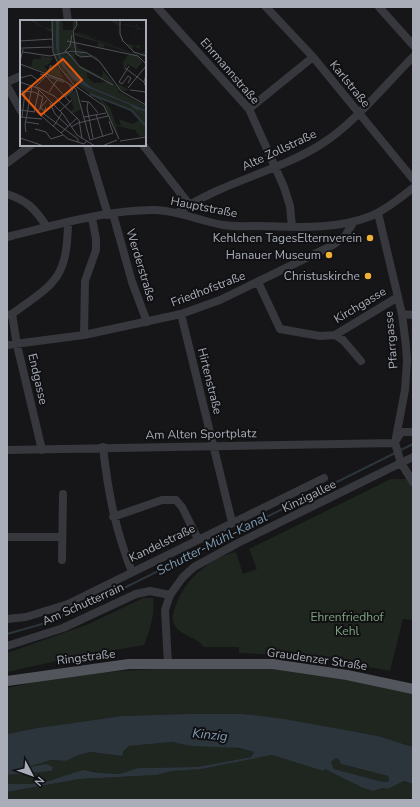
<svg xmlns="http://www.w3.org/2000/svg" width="420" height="807" font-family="'Nunito Sans',sans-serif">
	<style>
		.green { fill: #1e261f }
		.water { fill: #2c353c; fill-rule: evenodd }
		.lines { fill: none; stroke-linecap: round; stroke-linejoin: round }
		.stream { stroke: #2c353c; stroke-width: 2 }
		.minor { stroke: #37383d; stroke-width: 8 }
		.major { stroke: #53555c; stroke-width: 10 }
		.poi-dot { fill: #f2b134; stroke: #111113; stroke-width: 1.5 }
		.labels { text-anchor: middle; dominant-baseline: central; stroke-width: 4; stroke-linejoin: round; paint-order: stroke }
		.street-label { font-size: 12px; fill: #a8adb8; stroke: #111113 }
		.poi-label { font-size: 12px; fill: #a8adb8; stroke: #111113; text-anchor: end }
		.park-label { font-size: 12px; fill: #7fa381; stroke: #111113 }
		.water-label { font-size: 13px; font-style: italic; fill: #7f9bb3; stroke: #111113 }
		.inset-river { fill: none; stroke: #2c353c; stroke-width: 2 }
		.inset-road { fill: none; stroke: #505258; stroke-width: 1 }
		.view { fill: #e8590c; fill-opacity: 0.15; stroke: #e8590c; stroke-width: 2 }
		.inset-edge { fill: none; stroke: #a8adb8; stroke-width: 2 }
	</style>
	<rect width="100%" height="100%" fill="#161618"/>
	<!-- green -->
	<path class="green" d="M 413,475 L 413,620 L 403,619 L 390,671 L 287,652 L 283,655 L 239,653 L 239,647 L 204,647 C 197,637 183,637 175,626 C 171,619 173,612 176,605 C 185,580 209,558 236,552 L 243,574 L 257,569 L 249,549 L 391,479 L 406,479 Z
		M 143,598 L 153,598 C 155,616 150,629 144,645 L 80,656 L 7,672 L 7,653 L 89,624 Z
		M 165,669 L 276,669 L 308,672 L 413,693 L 413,747 L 378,736 L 243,714 L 122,716 L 37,728 L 7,734 L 7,688 C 59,676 111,670 165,669 Z
		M 172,742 C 200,747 227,744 254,752 L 251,757 L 197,767 L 138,768 L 119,774 L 100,773 L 92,771 L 29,784 L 7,784 L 7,775 L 52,771 L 20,769 L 51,760 L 66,761 L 79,755 L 90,752 L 121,756 L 129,746 Z
		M 272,755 L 323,771 L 325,769 L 345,778 L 356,785 L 373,791 L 382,788 L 388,789 L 404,781 L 413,784 L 413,800 L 7,800 L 7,792 L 80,779 L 157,775 L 172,771 L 203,768 Z
		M 336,758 L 339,760 L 341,764 L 388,776 L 389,780 L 387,782 L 379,781 L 334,769 L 331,762 Z"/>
	<!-- water -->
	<path class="water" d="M 190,714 L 243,714 L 284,719 L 378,736 L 413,747 L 413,784 L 404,781 L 388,789 L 382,788 L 373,791 L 361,787 L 325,769 L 323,771 L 272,755 L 201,769 L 172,771 L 157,775 L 80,779 L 7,792 L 7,784 L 29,784 L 51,780 L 83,770 L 100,773 L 119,774 L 138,768 L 197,767 L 251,757 L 254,752 L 239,748 L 192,746 L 172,742 L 129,746 L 124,751 L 122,756 L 90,752 L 79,755 L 66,761 L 51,760 L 25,768 L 46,764 L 53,767 L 52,771 L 7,775 L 7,734 L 37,728 L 122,716 ZM 336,758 L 339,760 L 341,764 L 388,776 L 389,780 L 387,782 L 379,781 L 334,769 L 331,762 Z"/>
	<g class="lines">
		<!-- stream -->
		<path class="stream" d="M 399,451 L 413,444
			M 7,634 L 42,624 L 106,597 L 395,453"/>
		<!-- minor -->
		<path class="minor" d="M 66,7 L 68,21
			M 157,7 L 249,109 L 284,187 L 290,206 L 292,227
			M 266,7 L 313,57 L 413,179
			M 379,7 L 413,45
			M 7,82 L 21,76
			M 7,86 L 21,111
			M 249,109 L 313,57
			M 87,145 L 108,215
			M 143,145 L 189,204
			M 7,163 L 31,145
			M 7,194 C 28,201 35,209 47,227
			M 177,213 C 221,182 275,173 320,145 C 354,124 385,85 413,57
			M 378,213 L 402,314 L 406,346 L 407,361 L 405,390 L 395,443 L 401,463 L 413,482
			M 113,214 L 132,282 L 147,322
			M 7,237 C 52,226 109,209 156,210 C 180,211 200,221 223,225 C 235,227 248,226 260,226 C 296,227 336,230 371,216 C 386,210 400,198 413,188
			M 258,282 L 280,329 L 320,336 L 335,335 L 343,340 L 361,361
			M 12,314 L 17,345 L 42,450
			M 181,314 L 232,522
			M 402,314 L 413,315
			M 8,315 L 12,314 C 55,283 67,279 68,223
			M 84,335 L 85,281 L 96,250 L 96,239 L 92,218
			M 335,335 L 398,297
			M 7,345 L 84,335 L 181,314 L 220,300 L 333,245 L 345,236 L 353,223
			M 397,439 L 401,432 L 413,432
			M 103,447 C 108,492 115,529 132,572
			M 7,450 L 395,443
			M 113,517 L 162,500 L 176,500 L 182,507 L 198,539
			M 7,537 L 62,537
			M 62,560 L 63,494
			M 7,619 L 26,617 L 68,604 L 324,478
			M 7,646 L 63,628 L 136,594 L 150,591 L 170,595
			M 168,664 L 165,610 L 170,595 L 183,577 L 194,567 L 238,543 L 413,457"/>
		<!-- major -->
		<path class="major" d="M 7,681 L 129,664 L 273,664 L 347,675 L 413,689"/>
	</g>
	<!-- markers -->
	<g class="poi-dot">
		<circle cx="370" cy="238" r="4"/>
		<circle cx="329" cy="255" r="4"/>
		<circle cx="368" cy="276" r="4"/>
	</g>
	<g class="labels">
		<!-- street labels -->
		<g class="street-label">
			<text transform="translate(230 71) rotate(49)">Ehrmannstraße</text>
			<text transform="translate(350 84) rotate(51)">Karlstraße</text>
			<text transform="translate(279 150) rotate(-25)">Alte Zollstraße</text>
			<text transform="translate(204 207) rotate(11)">Hauptstraße</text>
			<text transform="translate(141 265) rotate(73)">Werderstraße</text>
			<text transform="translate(208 289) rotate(-21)">Friedhofstraße</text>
			<text transform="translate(360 305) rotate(-31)">Kirchgasse</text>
			<text transform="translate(391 340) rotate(-95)">Pfarrgasse</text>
			<text transform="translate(38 379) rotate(77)">Endgasse</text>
			<text transform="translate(210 381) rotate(76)">Hirtenstraße</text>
			<text transform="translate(201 434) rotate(-1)">Am Alten Sportplatz</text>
			<text transform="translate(309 496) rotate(-26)">Kinzigallee</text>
			<text transform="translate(162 543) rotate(-26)">Kandelstraße</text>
			<text transform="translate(83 604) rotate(-24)">Am Schutterrain</text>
			<text transform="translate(86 657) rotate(-7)">Ringstraße</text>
			<text transform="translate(317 659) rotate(8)">Graudenzer Straße</text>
		</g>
		<!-- poi labels -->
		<g class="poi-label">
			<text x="362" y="238">Kehlchen TagesElternverein</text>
			<text x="321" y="255">Hanauer Museum</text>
			<text x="360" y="276">Christuskirche</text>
		</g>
		<!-- park labels -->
		<g class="park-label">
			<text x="347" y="617">Ehrenfriedhof<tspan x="347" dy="14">Kehl</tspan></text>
		</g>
		<!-- water labels -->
		<g class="water-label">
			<text transform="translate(212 544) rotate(-27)">Schutter-Mühl-Kanal</text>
			<text transform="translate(210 735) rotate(6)">Kinzig</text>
		</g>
	</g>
	<!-- overview -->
	<g transform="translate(20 20)">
		<rect width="126" height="126" fill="#161618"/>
		<path d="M 9,0 L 15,1 L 23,7 L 31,9 L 32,0 L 36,0 L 36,28 L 46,52 L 66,67 L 126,92 L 126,116 L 120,117 L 115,110 L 96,106 L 99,116 L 81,82 L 47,57 L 34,36 L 32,12 ZM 80,78 L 110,90 L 121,99 L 112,104 L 99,99 L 101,106 L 96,105 L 90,88 ZM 39,0 L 42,0 L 43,10 L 52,10 L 52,24 L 53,15 L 58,28 L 77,37 L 96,63 L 110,70 L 102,71 L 79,42 L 71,34 L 55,30 L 54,28 L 54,30 L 48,29 L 46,33 L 61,32 L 73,38 L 100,71 L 97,71 L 126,86 L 126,90 L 65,65 L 51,54 L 39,32 ZM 54,34 L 59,37 L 69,36 L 74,39 L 83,50 L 82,57 L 58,44 ZM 67,52 L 86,61 L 87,62 L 74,63 L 67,57 ZM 53,0 L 58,2 L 53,12 L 65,14 L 75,19 L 74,16 L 77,7 L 80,0 L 74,16 L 76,19 L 112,33 L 113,30 L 105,23 L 113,25 L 117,7 L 99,4 L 103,21 L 102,23 L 99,6 L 90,0 L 96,0 L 99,4 L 101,0 L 101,4 L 116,6 L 117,0 L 117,7 L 126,10 L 117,9 L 113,25 L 121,26 L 119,29 L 113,25 L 113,31 L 119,35 L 126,31 L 126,37 L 103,31 L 65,15 L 53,12 L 68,17 L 106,33 L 85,25 L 83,28 L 77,26 L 78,22 L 53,15 ZM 109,34 L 120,37 L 122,43 L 116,49 L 108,44 L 100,57 L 98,56 L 100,57 L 104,50 L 103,42 ZM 21,36 L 33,38 L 29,44 L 24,47 L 28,50 L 31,45 L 38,46 L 44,59 L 11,47 L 13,39 L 21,39 ZM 55,70 L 61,89 L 52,94 L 50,92 L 54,88 L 52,83 L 53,81 L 48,75 Z" fill="#1e261f" fill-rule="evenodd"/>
		<path d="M 36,0 L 39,0 L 39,32 L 47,48 L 71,67 L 126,90 L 126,92 L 117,89 L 119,92 L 122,93 L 126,96 L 119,92 L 110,85 L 66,67 L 52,58 L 41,44 L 36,28 Z" fill="#2c353c"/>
		<path class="inset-river" d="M 28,56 L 44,62M 70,74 L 111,90 L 126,106"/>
		<path class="inset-road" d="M 32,0 L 33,32 L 40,48 L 54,65 L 84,86 L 99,119M 100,0 L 100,14 L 103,21 L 114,32 L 126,36M 53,11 L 57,5 L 56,0M 53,11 L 56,34 L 61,37 L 72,36M 0,21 L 32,19M 47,21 L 118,36 L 126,44M 0,26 L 3,30 L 0,41M 3,28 L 32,27M 3,32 L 30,36 L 52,31 L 67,33 L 80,42 L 101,71 L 126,85M 48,33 L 60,47 L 93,65M 51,36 L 45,31 L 50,26 L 52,15M 0,44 L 43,60 L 56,69 L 70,120M 105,48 L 124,62M 20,54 L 26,56 L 50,82M 126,55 L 124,62 L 126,68M 0,58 L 11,55 L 19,61M 0,62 L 17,68 L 43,94 L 57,115 L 75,126M 108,63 L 111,58 L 108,56 L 102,64 L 99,62 L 109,46M 15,67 L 26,56 L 31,45M 17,67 L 34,76 L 59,100 L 62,119M 108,68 L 126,46M 110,70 L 126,72M 0,71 L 14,72 L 23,77M 29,72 L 37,60M 23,77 L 20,88 L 25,91M 45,77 L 53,70 L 50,66M 61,81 L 69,82 L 78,93M 68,82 L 67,88 L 73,118M 30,83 L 35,94 L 48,106M 26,87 L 24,94 L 58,119 L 58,122M 0,90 L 15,92M 40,91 L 52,80M 14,92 L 19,70M 17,92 L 48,119 L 64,124 L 67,121M 17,92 L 27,80M 76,94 L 83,117M 0,97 L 22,99M 2,97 L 5,72M 64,97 L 86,93M 6,102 L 19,104M 33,107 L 42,93M 51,107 L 58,103 L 88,96M 15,109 L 26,112 L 31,119 L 43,115M 6,112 L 5,105 L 12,66M 41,113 L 57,98M 0,118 L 24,126M 70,120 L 93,113 L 89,101M 100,121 L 126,117M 82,126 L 97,120"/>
		<path class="view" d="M 43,39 L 62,60 L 21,95 L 2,74 Z"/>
		<rect width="126" height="126" class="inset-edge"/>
	</g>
	<!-- border -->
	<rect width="420" height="807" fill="none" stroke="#a8adb8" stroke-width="16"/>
	<!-- north arrow -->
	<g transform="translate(32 775) rotate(131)" stroke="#111113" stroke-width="3" paint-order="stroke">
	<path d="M0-3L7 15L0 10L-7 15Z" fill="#a8adb8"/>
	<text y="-6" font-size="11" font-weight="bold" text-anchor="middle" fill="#a8adb8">N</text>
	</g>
</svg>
